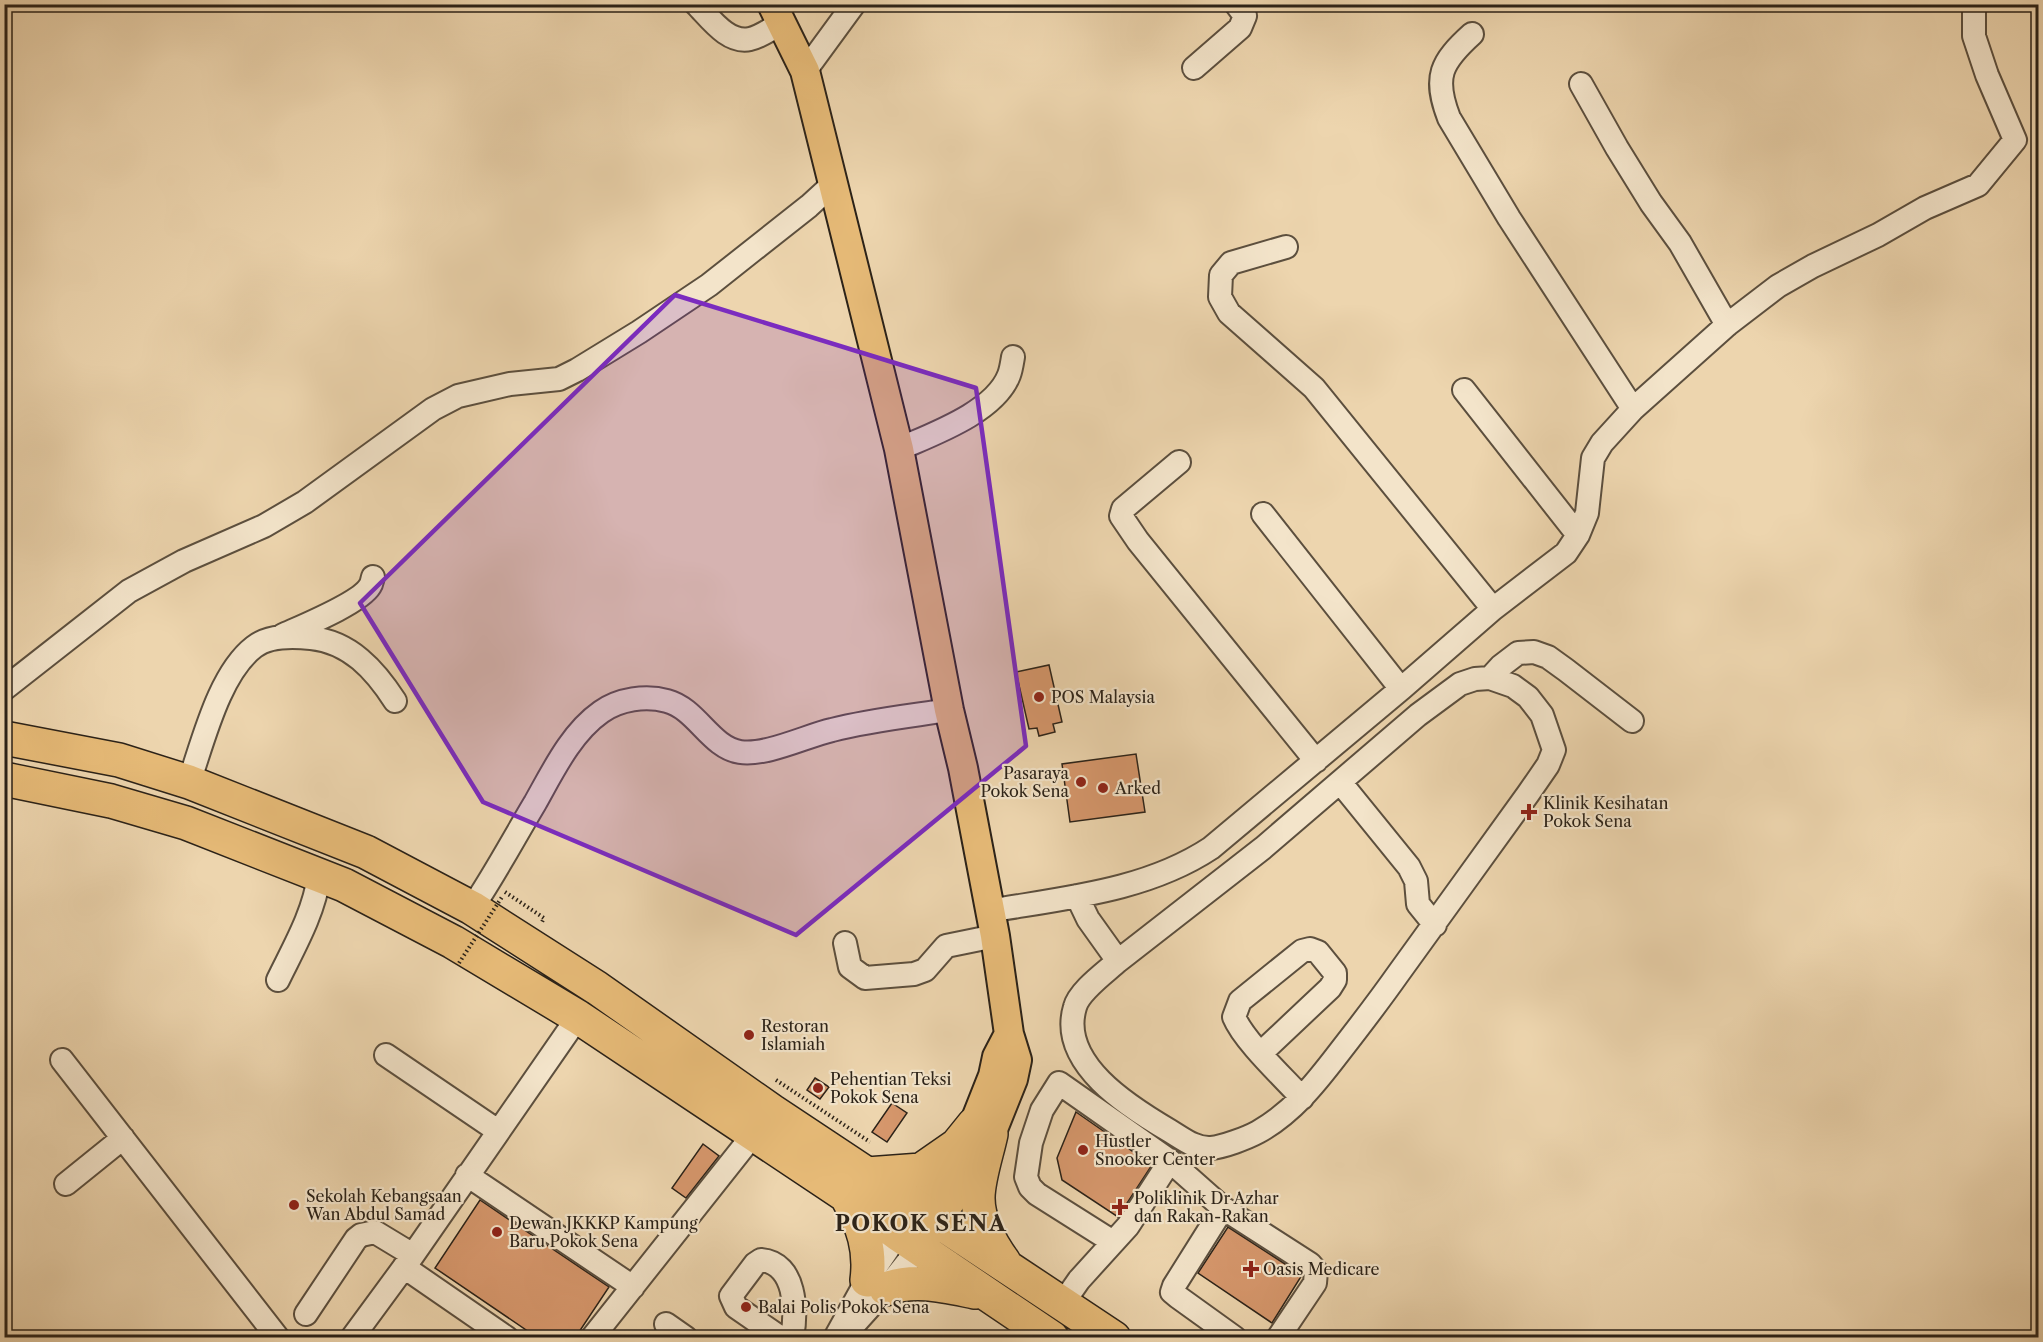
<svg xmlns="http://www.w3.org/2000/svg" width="2043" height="1342" font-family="'Libre Caslon Text',serif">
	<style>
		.building { fill: #d6976c; stroke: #2b2218; stroke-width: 1.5 }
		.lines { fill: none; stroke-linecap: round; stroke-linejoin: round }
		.minor-casing { stroke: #5c4f3e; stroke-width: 26 }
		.major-casing { stroke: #2b2218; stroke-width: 32 }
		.highway-casing { stroke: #2b2218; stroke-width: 36 }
		.path { stroke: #2b2218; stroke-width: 4; stroke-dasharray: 1.5 3; stroke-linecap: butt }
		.minor { stroke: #f3e4ca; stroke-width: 22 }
		.major { stroke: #e6ba77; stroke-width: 28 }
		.highway { stroke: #e6ba77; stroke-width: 33 }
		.path-bridge { stroke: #2b2218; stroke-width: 4; stroke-dasharray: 1.5 3; stroke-linecap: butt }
		.marked { fill: #7b2cbf; fill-opacity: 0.2; stroke: #7b2cbf; stroke-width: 4.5; stroke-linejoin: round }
		.poi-dot { fill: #8f2418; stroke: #f3e4ca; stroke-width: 2 }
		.labels { text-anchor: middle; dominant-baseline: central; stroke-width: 4.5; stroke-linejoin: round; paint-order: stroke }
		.poi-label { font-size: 16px; fill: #2b2218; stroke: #f3e4ca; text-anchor: start }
		.district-label { font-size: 22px; font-weight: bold; letter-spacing: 1.5px; fill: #2b2218; stroke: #f3e4ca }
	</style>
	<rect width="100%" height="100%" fill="#edd5ae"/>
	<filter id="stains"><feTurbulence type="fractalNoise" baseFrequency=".00333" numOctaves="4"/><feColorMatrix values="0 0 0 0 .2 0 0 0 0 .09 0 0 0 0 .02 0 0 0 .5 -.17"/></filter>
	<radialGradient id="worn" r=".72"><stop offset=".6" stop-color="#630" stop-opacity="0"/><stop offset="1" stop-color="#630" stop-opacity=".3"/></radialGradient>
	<!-- building -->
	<path class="building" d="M 1049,665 L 1062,722 L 1053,724 L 1055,732 L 1039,736 L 1037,728 L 1029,729 L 1016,672 Z
		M 1136,754 L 1145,812 L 1070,822 L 1062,764 Z
		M 815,1078 L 829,1087 L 820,1099 L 807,1090 Z
		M 892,1103 L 907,1113 L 887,1142 L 872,1132 Z
		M 1076,1112 L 1152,1165 L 1118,1217 L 1062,1180 L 1057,1158 Z
		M 703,1144 L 719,1156 L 686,1198 L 672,1188 Z
		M 480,1200 L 609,1287 L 575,1338 L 538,1338 L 435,1268 Z
		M 1228,1227 L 1302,1275 L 1272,1323 L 1198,1273 Z"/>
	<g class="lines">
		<defs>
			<path id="minor" d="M 696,4 C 710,18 728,44 750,39 C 760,37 771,29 780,24
				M 1472,34 C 1441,62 1433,77 1449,118 L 1509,218 L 1633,409
				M 1194,68 L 1240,28 L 1245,16 L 1236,4
				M 805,71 L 854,4
				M 1581,84 L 1617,148 L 1651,203 L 1680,243 L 1727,325
				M 1286,247 L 1231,263 L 1221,275 L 1220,297 L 1229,313 L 1314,388 L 1493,609
				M 1464,390 L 1578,535
				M 899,449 C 933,434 995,412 1009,375 C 1011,370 1012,363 1013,357
				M 1179,462 L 1123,509 L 1121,516 L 1138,541 L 1316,761
				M 1263,514 L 1401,689
				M 283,635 C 303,626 360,603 370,586 C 372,583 372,580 373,577
				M 1490,678 L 1501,666 L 1518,653 L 1534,652 L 1548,657 L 1566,670 L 1632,721
				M 4,689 L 129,591 L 184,561 L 264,526 L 305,502 L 433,409 L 458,396 L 510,384 L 559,379 L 577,370 L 639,332 L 709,285 L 809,206 L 833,184
				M 189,782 C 203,742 219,674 254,647 C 269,635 292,636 311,638 C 350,642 375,670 395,701
				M 1340,782 L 1409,867 L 1416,881 L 1418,904 L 1435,925
				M 1077,896 L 1088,919 L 1118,961 L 1263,848 L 1418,715 L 1460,684 L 1475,679 L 1490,678 L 1513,686 L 1528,697 L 1542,715 L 1554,750 L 1548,765 L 1528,794 C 1485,854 1441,914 1398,974 C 1379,1001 1359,1027 1338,1054 C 1315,1084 1292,1113 1258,1132 C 1247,1138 1223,1147 1211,1148 C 1195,1149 1182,1138 1170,1131 C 1129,1107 1058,1063 1075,1007 C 1079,991 1106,972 1118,961
				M 472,908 C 495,874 514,838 535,803 C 553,771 571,733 601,712 C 619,699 646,695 667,701 C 697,709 710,747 740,752 C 766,756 806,736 832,730 C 870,720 910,716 949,710
				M 989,911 C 1064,898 1146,891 1211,848 L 1401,689 L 1493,609 L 1566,553 L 1578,535 L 1587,513 L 1593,458 L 1602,443 L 1633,409 L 1727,325 L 1778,286 L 1813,266 L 1878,235 L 1925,208 L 1978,185 L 2015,140 L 1987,75 L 1974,36 L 1974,4
				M 845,943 L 850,967 L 865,978 L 914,974 L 925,970 L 946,946 L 995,936
				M 278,980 C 294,947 314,913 319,876
				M 1261,1053 L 1330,988 L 1335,980 L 1335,973 L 1318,952 L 1310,949 L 1302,951 L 1240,1001 L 1234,1017 C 1244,1041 1283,1077 1302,1098
				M 386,1055 L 498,1131
				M 62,1060 L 278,1338
				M 467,1175 L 633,1287
				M 66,1184 L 123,1138
				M 1223,1208 L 1174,1286 L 1172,1292 L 1178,1297 L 1235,1338
				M 1113,1242 L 1037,1194 L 1030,1187 L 1026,1177 L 1031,1143 L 1042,1110 L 1059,1083 L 1170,1161 L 1223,1208 L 1310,1264 L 1316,1271 L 1315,1283 L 1278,1338
				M 404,1267 L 507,1338
				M 1063,1303 L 1079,1280 L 1128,1226 L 1170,1161
				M 306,1314 L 356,1239 L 361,1235 L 375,1232 L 413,1255
				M 666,1324 L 686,1338
				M 850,1329 L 886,1289 L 919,1248
				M 352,1338 L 413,1255 L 578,1017
				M 592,1338 L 753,1135
				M 781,1338 L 736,1307 L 731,1296 L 755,1264 L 761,1260 C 796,1263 797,1310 792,1338
				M 835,1338 L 867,1280 L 898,1234"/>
			<path id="major" d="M 772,4 L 805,71 L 899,449 L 949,710 L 963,768 L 995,936 L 1009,1034 L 1017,1060 L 1013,1079 L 991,1134 L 957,1192 L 925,1239
				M 904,1225 L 938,1181 L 974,1124 L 993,1076 L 997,1057 L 1009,1034"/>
			<path id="highway" d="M 4,738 L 119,760 L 189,782 L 366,852 L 472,908 L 597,988 L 772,1111 L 1114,1338
				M 4,779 L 111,801 L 186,823 L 344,885 L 453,942 L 578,1017 L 848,1197 L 898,1234 L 1052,1338
				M 991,1134 C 987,1153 978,1179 978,1198 C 978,1222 991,1244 1004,1262
				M 867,1174 L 921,1170 L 957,1145 L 974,1124
				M 848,1199 C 863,1226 871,1249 867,1280
				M 886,1289 C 915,1278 945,1286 975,1292"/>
		</defs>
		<!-- minor casing -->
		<use href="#minor" class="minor-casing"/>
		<!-- major casing -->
		<use href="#major" class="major-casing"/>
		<!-- highway casing -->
		<use href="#highway" class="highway-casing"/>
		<!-- path -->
		<path class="path" d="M 505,892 L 544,918 L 542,922
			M 776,1080 L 870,1142"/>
		<!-- minor -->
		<use href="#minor" class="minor"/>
		<!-- major -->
		<use href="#major" class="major"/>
		<!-- highway -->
		<use href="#highway" class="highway"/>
		<!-- path-bridge -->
		<path class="path-bridge" d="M 459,963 L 502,897"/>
	</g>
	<!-- marked area -->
	<path class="marked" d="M 675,295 L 976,388 L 1026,746 L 796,935 L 483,802 L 360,603 Z"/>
	<!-- markers -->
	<g class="poi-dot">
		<circle cx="1039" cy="697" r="6"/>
		<circle cx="1081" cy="782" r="6"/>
		<circle cx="1103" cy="788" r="6"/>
		<path d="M1526 803h6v6h6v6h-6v6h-6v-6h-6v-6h6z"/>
		<circle cx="749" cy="1035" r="6"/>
		<circle cx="818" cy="1088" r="6"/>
		<circle cx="1083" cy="1150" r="6"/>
		<circle cx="294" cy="1205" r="6"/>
		<path d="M1117 1198h6v6h6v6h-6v6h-6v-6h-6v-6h6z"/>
		<circle cx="497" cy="1232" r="6"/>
		<path d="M1248 1260h6v6h6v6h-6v6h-6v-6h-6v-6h6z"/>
		<circle cx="746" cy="1307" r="6"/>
	</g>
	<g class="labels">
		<!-- poi labels -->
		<g class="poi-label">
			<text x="1051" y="697">POS Malaysia</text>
			<text x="1069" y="773" text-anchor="end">Pasaraya<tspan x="1069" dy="18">Pokok Sena</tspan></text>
			<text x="1115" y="788">Arked</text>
			<text x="1543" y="803">Klinik Kesihatan<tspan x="1543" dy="18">Pokok Sena</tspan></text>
			<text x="761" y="1026">Restoran<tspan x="761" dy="18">Islamiah</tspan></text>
			<text x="830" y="1079">Pehentian Teksi<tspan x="830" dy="18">Pokok Sena</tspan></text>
			<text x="1095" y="1141">Hustler<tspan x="1095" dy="18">Snooker Center</tspan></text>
			<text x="306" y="1196">Sekolah Kebangsaan<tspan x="306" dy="18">Wan Abdul Samad</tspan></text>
			<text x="1134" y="1198">Poliklinik Dr Azhar<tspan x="1134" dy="18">dan Rakan-Rakan</tspan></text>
			<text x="509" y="1223">Dewan JKKKP Kampung<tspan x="509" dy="18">Baru Pokok Sena</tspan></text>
			<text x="1263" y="1269">Oasis Medicare</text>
			<text x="758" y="1307">Balai Polis Pokok Sena</text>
		</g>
		<!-- district labels -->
		<g class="district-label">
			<text x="921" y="1223">POKOK SENA</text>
		</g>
	</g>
	<!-- margin -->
	<rect width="2043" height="1342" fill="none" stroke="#edd5ae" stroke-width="24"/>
	<rect x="6" y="6" width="2031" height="1330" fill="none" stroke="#2b2218" stroke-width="3"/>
	<rect x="12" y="12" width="2019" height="1318" fill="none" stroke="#2b2218" stroke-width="1.5"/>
	<rect width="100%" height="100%" filter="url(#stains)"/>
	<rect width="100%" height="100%" fill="url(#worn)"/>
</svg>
